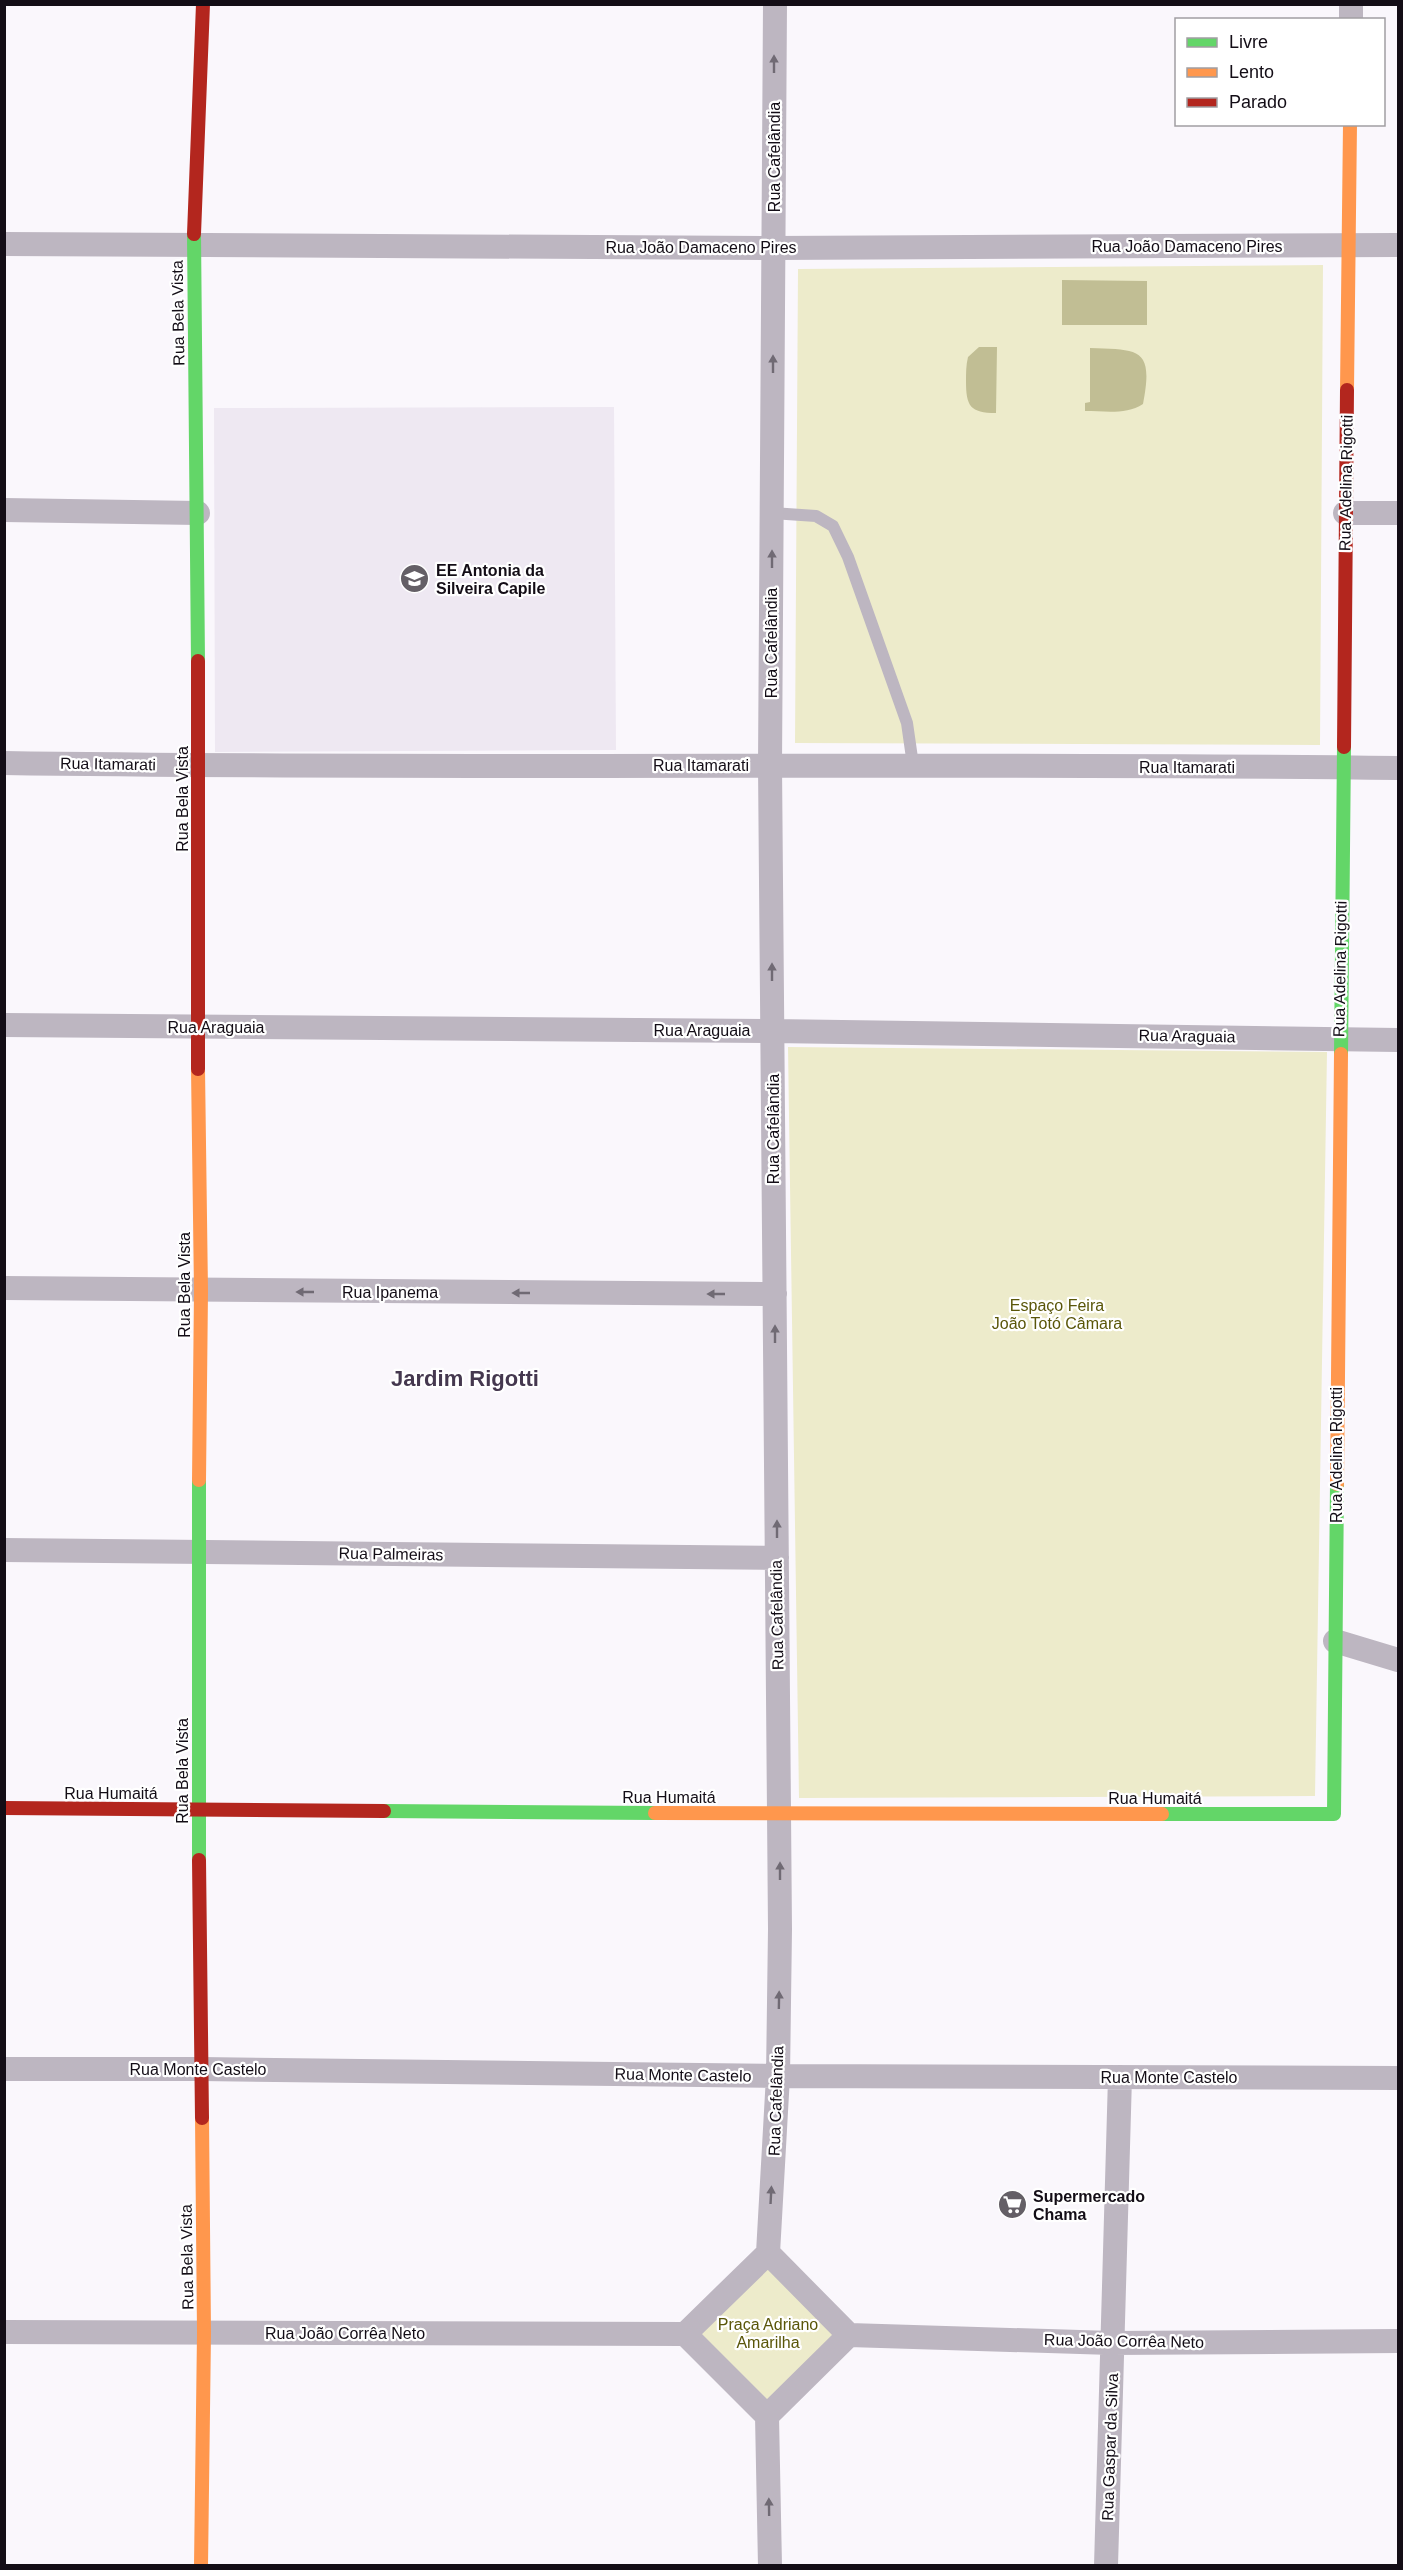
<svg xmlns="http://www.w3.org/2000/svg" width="1403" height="2570" font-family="Helvetica,sans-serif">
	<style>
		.built { fill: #eee8f2 }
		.green { fill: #edebcb }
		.water { fill: #c1be94 }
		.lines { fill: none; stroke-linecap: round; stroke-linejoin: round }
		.lane { stroke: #bdb6c1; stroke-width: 12 }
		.street { stroke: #bdb6c1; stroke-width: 24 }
		.fast { stroke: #63d668; stroke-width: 14 }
		.slow { stroke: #ff974d; stroke-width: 14 }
		.jam { stroke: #b3261e; stroke-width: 14 }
		.oneway { fill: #706a74 }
		.labels { text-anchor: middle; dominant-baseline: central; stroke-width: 4.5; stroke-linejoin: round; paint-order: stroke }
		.street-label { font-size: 16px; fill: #130d16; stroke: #fff }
		.poi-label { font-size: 16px; font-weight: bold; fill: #130d16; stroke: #fff; text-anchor: start }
		.park-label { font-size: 16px; fill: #5a5609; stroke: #fff }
		.district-label { font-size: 22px; font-weight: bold; fill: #45384f; stroke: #fff }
	</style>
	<rect width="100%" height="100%" fill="#faf7fc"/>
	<!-- built -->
	<path class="built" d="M 614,407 L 616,750 L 215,752 L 214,408 Z"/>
	<!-- green -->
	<path class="green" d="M 1323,265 L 1320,745 L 795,743 L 798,269 Z
		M 788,1047 L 1327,1052 L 1315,1796 L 799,1798 Z
		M 769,2260 L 842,2333 L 767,2407 L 694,2334 Z"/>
	<!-- water -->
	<path class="water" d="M 1062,280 L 1147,281 L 1147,325 L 1062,325 Z
		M 979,347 L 997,347 L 996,413 C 970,413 966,406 966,381 C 966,373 966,365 968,357 Z
		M 1090,348 C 1139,350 1154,347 1143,404 C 1126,415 1105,411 1085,411 L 1085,403 L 1090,402 Z"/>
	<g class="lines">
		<!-- lane -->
		<path class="lane" d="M 772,513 L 816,516 L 833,526 L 848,557 L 907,723 L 913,765"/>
		<!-- street -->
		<path class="street" d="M 1351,20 L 1351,4
			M 4,244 L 774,248 L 1398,245
			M 4,510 L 198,513
			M 1345,513 L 1398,513
			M 4,763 C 469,770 934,762 1398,768
			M 4,1025 L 772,1031 L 1398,1040
			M 4,1288 L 775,1294
			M 4,1550 L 777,1558
			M 1335,1641 L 1398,1660
			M 4,2069 L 201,2069 L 778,2076 L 1398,2078
			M 768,2253 L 778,2076 L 780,1929 L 770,765 L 775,4
			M 768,2253 L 849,2335 L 767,2416 L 685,2334 Z
			M 4,2332 L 685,2334
			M 849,2335 L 1112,2343 L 1398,2341
			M 767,2416 L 770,2566
			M 1106,2566 L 1120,2077"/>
		<!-- fast -->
		<path class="fast" d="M 194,234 L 198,661
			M 1341,1054 L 1344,747
			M 384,1811 L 655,1813
			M 1162,1814 L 1334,1814 L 1337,1484
			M 199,1860 L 199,1480"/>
		<!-- slow -->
		<path class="slow" d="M 1347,390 L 1350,124
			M 198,1069 L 201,1291 L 199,1480
			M 1337,1484 L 1341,1054
			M 655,1813 L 1162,1814
			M 201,2566 L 204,2333 L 202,2118"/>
		<!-- jam -->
		<path class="jam" d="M 194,234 L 203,4
			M 198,661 L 198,1069
			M 1344,747 L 1347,390
			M 4,1808 L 384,1811
			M 199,1860 L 202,2118"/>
	</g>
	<!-- one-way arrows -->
	<defs><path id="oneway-solid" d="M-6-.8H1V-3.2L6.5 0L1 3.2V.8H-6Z" transform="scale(1.5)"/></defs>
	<g class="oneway">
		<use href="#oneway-solid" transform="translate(774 64) rotate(-90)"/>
		<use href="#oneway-solid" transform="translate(773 364) rotate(-90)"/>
		<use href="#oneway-solid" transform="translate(772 559) rotate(-90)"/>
		<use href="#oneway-solid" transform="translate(772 972) rotate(-90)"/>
		<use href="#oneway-solid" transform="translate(305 1292) rotate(-180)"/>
		<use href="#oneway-solid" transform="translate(521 1293) rotate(-180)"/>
		<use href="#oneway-solid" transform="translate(716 1294) rotate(-180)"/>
		<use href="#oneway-solid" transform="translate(775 1334) rotate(-90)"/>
		<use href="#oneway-solid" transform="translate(777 1529) rotate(-90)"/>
		<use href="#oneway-solid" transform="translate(780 1871) rotate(-90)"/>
		<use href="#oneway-solid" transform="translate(779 2000) rotate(-89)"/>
		<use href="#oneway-solid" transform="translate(771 2195) rotate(-87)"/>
		<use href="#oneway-solid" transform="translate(769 2507) rotate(-91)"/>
	</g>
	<!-- icons -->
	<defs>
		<symbol id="school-disc" viewBox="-11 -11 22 22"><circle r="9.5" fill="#645f66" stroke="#fff"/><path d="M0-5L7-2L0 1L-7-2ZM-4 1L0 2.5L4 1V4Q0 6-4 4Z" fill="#fff"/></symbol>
		<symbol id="supermarket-disc" viewBox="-11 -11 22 22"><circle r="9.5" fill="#645f66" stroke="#fff"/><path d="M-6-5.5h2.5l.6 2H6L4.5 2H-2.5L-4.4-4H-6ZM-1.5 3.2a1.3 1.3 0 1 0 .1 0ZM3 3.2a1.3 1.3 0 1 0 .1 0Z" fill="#fff"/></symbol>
	</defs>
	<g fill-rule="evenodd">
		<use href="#school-disc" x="398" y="562" width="33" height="33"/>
		<use href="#supermarket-disc" x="996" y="2188" width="33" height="33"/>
	</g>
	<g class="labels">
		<!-- street labels -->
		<g class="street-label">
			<text transform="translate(774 157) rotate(-90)">Rua Cafelândia</text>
			<text x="1187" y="246">Rua João Damaceno Pires</text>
			<text x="701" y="247">Rua João Damaceno Pires</text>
			<text transform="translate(178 313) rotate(-91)">Rua Bela Vista</text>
			<text transform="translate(1346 483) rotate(-89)">Rua Adelina Rigotti</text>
			<text transform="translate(771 643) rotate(-90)">Rua Cafelândia</text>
			<text transform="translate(108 764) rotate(1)">Rua Itamarati</text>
			<text x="701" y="765">Rua Itamarati</text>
			<text x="1187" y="767">Rua Itamarati</text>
			<text transform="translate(182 799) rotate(-90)">Rua Bela Vista</text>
			<text transform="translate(1340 969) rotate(-89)">Rua Adelina Rigotti</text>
			<text x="216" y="1027">Rua Araguaia</text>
			<text x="702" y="1030">Rua Araguaia</text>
			<text transform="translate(1187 1036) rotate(1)">Rua Araguaia</text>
			<text transform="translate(773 1129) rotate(-90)">Rua Cafelândia</text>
			<text transform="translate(184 1285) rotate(-90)">Rua Bela Vista</text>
			<text x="390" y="1292">Rua Ipanema</text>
			<text transform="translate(1336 1455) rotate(-90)">Rua Adelina Rigotti</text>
			<text transform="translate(391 1554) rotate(1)">Rua Palmeiras</text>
			<text transform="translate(777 1615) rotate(-91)">Rua Cafelândia</text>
			<text transform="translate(182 1771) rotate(-90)">Rua Bela Vista</text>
			<text x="111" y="1793">Rua Humaitá</text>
			<text x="669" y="1797">Rua Humaitá</text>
			<text x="1155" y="1798">Rua Humaitá</text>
			<text x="198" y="2069">Rua Monte Castelo</text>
			<text transform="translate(683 2075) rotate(1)">Rua Monte Castelo</text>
			<text x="1169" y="2077">Rua Monte Castelo</text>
			<text transform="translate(776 2101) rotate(-88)">Rua Cafelândia</text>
			<text transform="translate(187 2257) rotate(-91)">Rua Bela Vista</text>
			<text x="345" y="2333">Rua João Corrêa Neto</text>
			<text transform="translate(1124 2341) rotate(1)">Rua João Corrêa Neto</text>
			<text transform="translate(1110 2447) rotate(-88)">Rua Gaspar da Silva</text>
		</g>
		<!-- poi labels -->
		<g class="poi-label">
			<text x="436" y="570">EE Antonia da<tspan x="436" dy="18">Silveira Capile</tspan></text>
			<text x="1033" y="2196">Supermercado<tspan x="1033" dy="18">Chama</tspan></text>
		</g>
		<!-- park labels -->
		<g class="park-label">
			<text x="1057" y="1305">Espaço Feira<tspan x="1057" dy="18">João Totó Câmara</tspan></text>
			<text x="768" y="2324">Praça Adriano<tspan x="768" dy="18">Amarilha</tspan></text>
		</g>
		<!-- district labels -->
		<g class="district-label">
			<text x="465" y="1378">Jardim Rigotti</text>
		</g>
	</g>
	<!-- border -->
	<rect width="1403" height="2570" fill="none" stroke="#130d16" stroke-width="12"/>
	<!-- legend -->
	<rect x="1175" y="18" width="210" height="108" fill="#ffffff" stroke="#a19ea2" stroke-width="1.5"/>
	<rect x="1187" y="38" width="30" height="9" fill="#63d668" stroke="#a19ea2" stroke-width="1.5"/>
	<text x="1229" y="48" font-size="18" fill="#130d16">Livre</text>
	<rect x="1187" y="68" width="30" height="9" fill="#ff974d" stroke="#a19ea2" stroke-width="1.5"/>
	<text x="1229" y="78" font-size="18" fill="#130d16">Lento</text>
	<rect x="1187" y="98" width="30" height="9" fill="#b3261e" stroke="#a19ea2" stroke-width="1.5"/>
	<text x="1229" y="108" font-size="18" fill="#130d16">Parado</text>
</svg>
